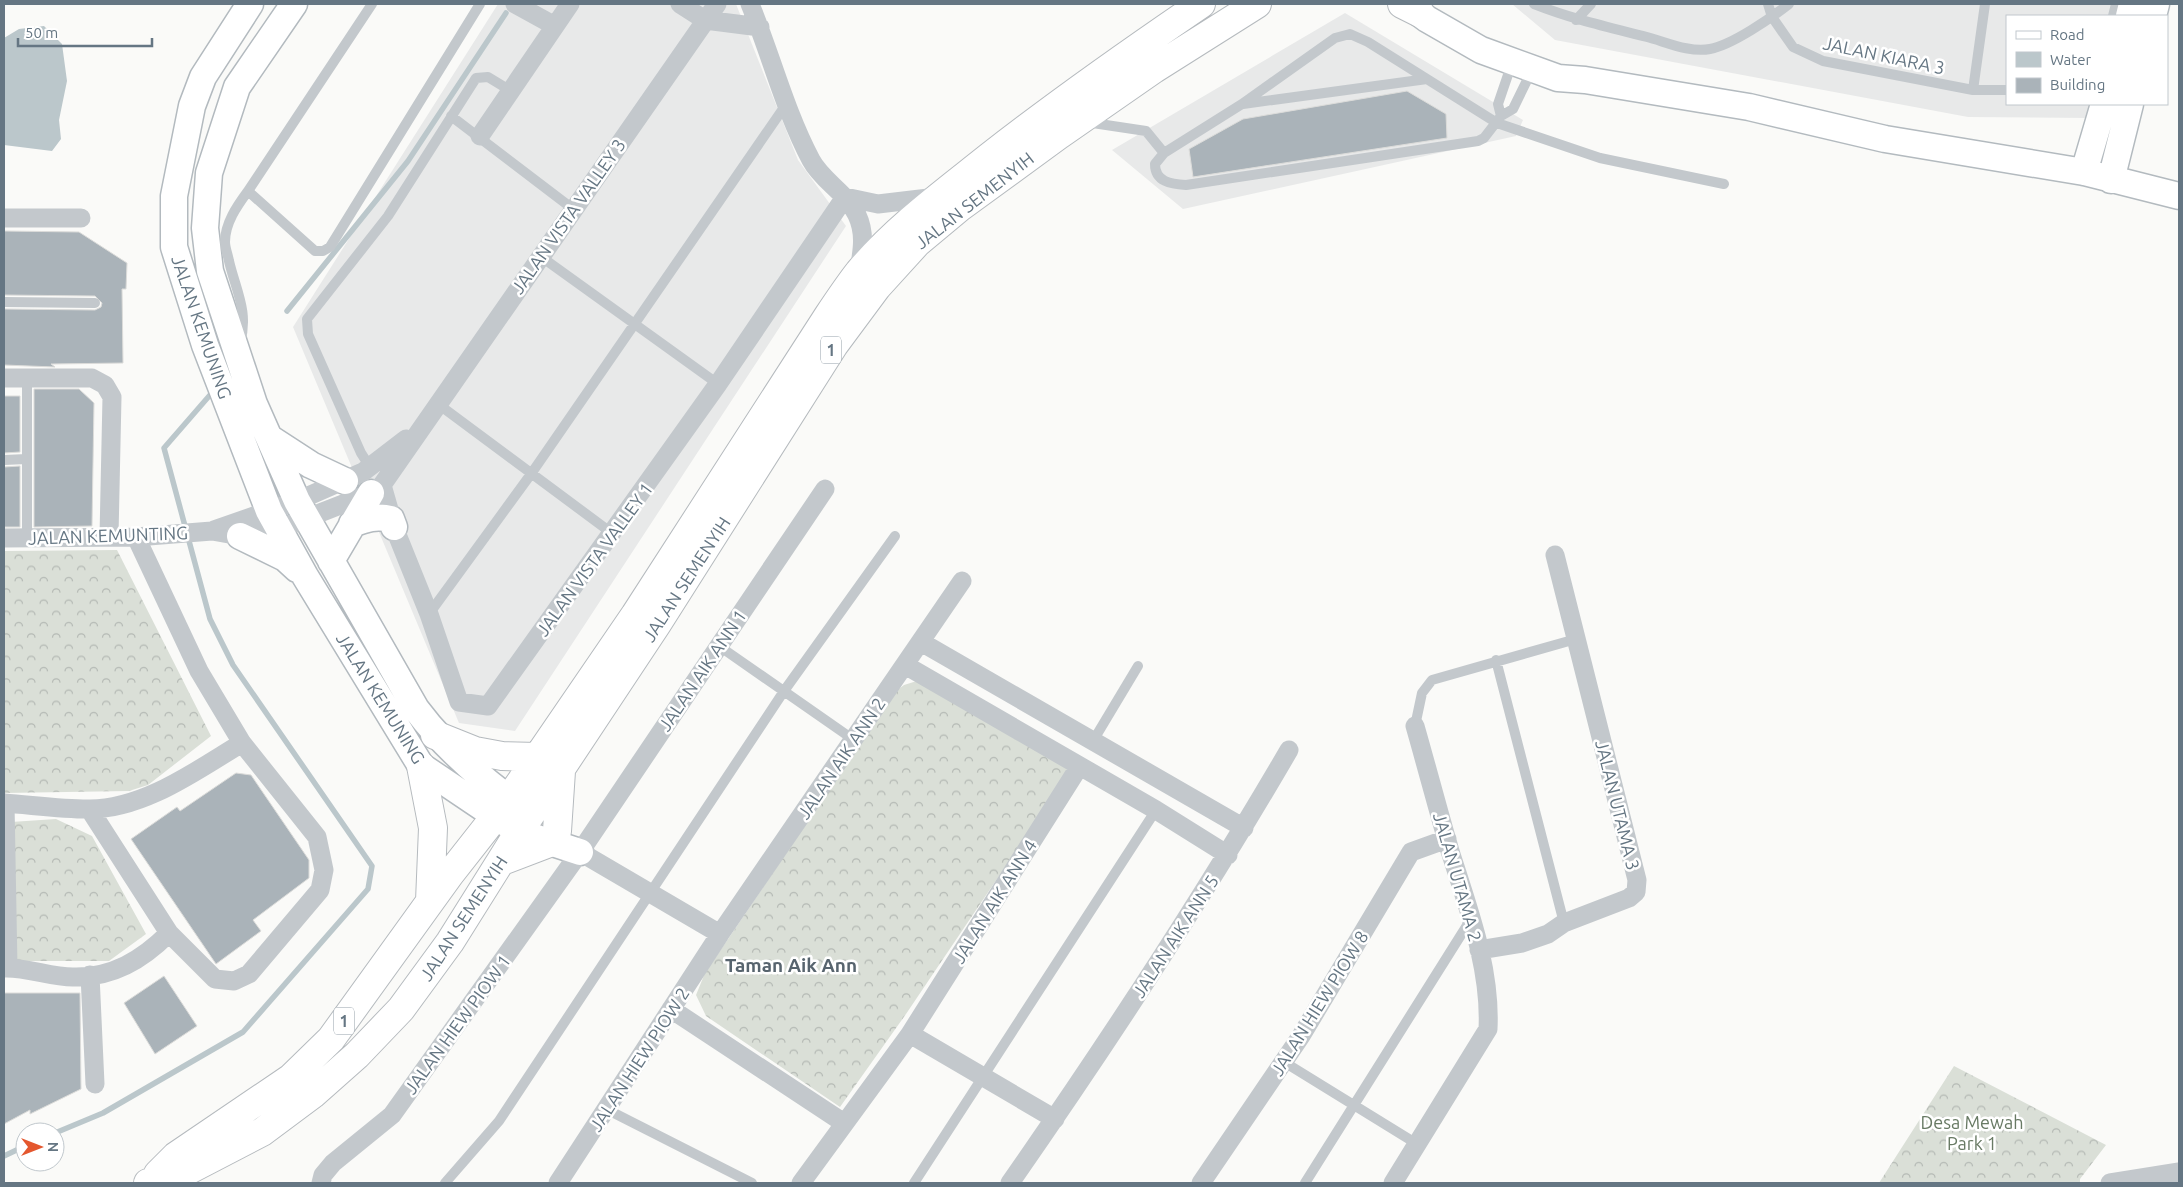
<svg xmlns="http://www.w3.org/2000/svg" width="2183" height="1187" font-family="Ubuntu,sans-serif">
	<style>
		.built { fill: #e8e9e9 }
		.forest { fill: url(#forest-crowns) }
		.water { fill: #bbc7cb }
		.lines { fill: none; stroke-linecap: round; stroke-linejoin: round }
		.stream { stroke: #bbc7cb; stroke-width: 5.5 }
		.building { fill: #aab3b9; stroke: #dcdcda }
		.secondary-casing { stroke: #b3babf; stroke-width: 29 }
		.primary-casing { stroke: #b5babe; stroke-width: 30 }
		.lane { stroke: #c3c8cc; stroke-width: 10 }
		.street { stroke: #c3c8cc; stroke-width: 19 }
		.secondary { stroke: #fff; stroke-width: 26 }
		.primary { stroke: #fff; stroke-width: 28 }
		.labels { text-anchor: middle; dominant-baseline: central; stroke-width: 5; stroke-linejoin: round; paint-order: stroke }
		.shield { fill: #fff; stroke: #939fa8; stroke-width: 1 }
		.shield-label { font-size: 16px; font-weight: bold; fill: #657683 }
		.street-label { font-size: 18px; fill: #657683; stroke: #fff }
		.park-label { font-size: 18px; fill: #687a64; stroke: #fff }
		.neighbourhood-label { font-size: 19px; font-weight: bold; fill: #57646e; stroke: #fff }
	</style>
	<defs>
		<pattern id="forest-crowns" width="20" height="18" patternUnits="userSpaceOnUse" patternTransform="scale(1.25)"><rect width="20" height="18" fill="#dadfd7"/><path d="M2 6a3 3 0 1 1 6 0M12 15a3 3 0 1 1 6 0" fill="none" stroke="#b4b9b4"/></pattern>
	</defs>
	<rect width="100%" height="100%" fill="#fafaf8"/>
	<!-- built -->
	<path class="built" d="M 498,4 L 736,4 L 798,160 L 846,226 L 515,731 L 459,723 L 293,327 Z
		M 1512,4 L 2121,4 L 2117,16 L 2007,16 L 2007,104 L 2093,104 L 2089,118 L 1968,117 L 1555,40 Z
		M 1345,13 L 1523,120 L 1516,136 L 1183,209 L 1112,150 Z"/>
	<!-- forest -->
	<path class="forest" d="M 117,550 L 211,736 L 148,785 L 129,791 L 4,793 L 4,551 Z
		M 920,680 L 1071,769 L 906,1014 L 840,1107 L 706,1016 L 696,995 L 705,973 L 896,691 L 904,685 Z
		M 56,819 L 92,836 L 146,934 L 109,961 L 14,961 L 11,822 Z
		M 1954,1066 L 2106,1145 L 2080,1179 L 2080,1183 L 1879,1183 Z"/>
	<!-- water -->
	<path class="water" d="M 44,26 L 62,44 L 67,81 L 59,120 L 61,139 L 52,151 L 4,145 L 4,38 L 19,29 Z"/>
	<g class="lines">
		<!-- stream -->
		<path class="stream" d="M 287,311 L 408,161 L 506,13
			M 55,1133 L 103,1113 L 243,1032 L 368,889 L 372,866 L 233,665 L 210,619 L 164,448 L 210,395
			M 4,1156 L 25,1146"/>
	</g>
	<!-- building -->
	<path class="building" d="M 1407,91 L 1446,114 L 1447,138 L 1193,177 L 1189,149 L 1243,119 Z
		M 4,231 L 79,232 L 127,263 L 126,289 L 122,289 L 123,363 L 51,364 L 55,367 L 4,365 L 4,309 L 95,310 L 101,307 L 102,303 L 95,296 L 4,295 Z
		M 34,389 L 79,389 L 94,403 L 92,526 L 34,527 Z
		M 4,396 L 20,396 L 20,452 L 4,453 Z
		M 20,466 L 20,527 L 4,527 L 4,467 Z
		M 236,773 L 251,775 L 309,860 L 309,878 L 253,920 L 261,931 L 216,964 L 131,839 L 177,807 L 180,811 Z
		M 164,976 L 197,1026 L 155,1054 L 124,1003 Z
		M 4,993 L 80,993 L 81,1089 L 30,1114 L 30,1110 L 4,1124 Z"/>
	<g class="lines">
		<defs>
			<path id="secondary" d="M 250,4 L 203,77 L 192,106 L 174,196 L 174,247 L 205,345 L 269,511 L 305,576 L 421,766 L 519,832 L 580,852
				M 294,4 L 237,87 L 209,173 L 205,228 L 210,271 L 254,404 L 297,501 L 416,709 C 445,748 486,783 526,811
				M 1407,4 L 1427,19 L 1481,50 L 1558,78 L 1585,80 L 1749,107 L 1885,139 L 2084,172 L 2179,196
				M 2129,16 L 2132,4
				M 2153,16 L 2156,4
				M 2084,172 L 2104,104
				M 2111,180 L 2130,104
				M 271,439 L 311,465 L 345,481
				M 352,524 C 365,519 376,515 391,519 L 394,527
				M 240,536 L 285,558 L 297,569
				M 331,561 L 371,493"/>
			<path id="primary" d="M 1402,4 L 1420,13
				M 435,735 L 475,751 L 502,756 L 537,757
				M 421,766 L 433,828 L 430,901
				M 557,831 L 561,771
				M 502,861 L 552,842
				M 158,1174 L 176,1156 L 291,1078 L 331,1039 L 450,874 L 509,799 L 635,615 L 828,316 C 838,301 848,286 859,272 C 896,228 944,193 989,157 C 1058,103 1129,53 1201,4
				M 148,1183 L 187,1171 L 262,1132 L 313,1094 L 357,1055 L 401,1009 L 450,942 L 519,832 L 657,624 L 834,345 L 877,287 L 917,243 L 959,208 L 1059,135 L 1154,69 L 1257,4"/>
		</defs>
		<!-- secondary casing -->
		<use href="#secondary" class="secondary-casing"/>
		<!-- primary casing -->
		<use href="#primary" class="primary-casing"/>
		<!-- lane -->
		<path class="lane" d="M 372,4 L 248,191 L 315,251 L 323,251 L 330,247 L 480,4
			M 1534,4 C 1572,19 1608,27 1647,37 C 1666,42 1690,53 1710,49 C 1732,45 1771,18 1789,4
			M 1768,4 L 1772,17 L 1793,47 L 1823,61 L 1973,90 L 2007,90
			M 2113,16 L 2116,4
			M 1576,20 L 1591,4
			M 1532,70 L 1513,109 L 1501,116 L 1484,138 L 1478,141 L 1186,185 C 1171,184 1155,182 1155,164 L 1164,153 L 1242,104 L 1335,38 L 1350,34 L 1368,42 L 1497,123 L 1600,158 L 1724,184
			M 1973,90 L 1985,4
			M 1243,104 L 1427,79
			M 451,116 L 573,209
			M 1501,116 L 1498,104 L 1512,63
			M 1086,122 L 1146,131 L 1164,153
			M 540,256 L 718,384
			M 4,302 L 95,303
			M 240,343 C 249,312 236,291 229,261 C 228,255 225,248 225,242 C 225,223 237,206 248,191
			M 438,404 L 613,534
			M 4,460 L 27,459
			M 370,467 L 361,453 L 308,334 L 307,319 L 388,216 L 476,78 L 488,77 L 511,91
			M 27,538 L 27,378
			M 429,614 L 531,474 L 787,103
			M 719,646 L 854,740
			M 1496,660 L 1564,923
			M 1415,726 L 1422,693 L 1432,680 L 1576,639
			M 1093,741 L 1138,666
			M 1284,1062 L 1417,1144
			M 606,1109 L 752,1183
			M 445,1183 L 499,1121 L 784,691 L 895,536
			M 914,1183 L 1156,810
			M 1305,1183 L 1471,919"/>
		<!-- street -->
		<path class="street" d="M 515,4 L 555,26
			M 680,4 L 705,20 L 760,27
			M 750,4 C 771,55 785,111 811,160 C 822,181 847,193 857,215 C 866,234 862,252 859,271
			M 480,136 L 570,4
			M 845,197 L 878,204 L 937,197
			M 4,218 L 81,218
			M 4,378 L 92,378 L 105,385 L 112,397 L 109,536
			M 382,485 L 394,527 L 429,614 L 459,702 L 488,706 L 718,384 L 845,197
			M 214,530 L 297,501 L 363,472 L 406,439
			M 4,538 L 136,537 L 212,531 L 240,536 L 279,529 L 371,493 L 382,485 L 717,4
			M 921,642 L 1244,828
			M 905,665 L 1156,810 L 1228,855
			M 4,803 C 32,805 60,809 88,809 C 143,810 197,770 242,743
			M 5,803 L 8,968
			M 90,810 L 169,933 L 215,979 L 234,981 L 249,974 L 320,890 L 324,870 L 317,837 L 242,743 L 199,671 L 136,537
			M 580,852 L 720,934
			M 1479,950 L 1522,943 L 1548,934 L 1564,923 L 1629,898 L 1636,892 L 1637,880 L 1555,555
			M 4,968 C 27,967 50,977 73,977 C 112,978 142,960 169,933
			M 90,975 L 95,1084
			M 671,1009 L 844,1123
			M 910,1034 L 1055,1119
			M 321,1183 L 323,1175 L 333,1163 L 392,1115 L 580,852 L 825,489
			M 558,1183 L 720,934 L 962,581
			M 801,1183 L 910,1034 L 1079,767
			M 1010,1183 C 1108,1042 1203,898 1289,750
			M 1201,1183 L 1301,1036 L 1411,852 L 1447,839
			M 1393,1183 L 1488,1029 C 1491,968 1468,908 1450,851 C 1438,810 1427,768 1415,726
			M 2110,1183 L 2179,1172"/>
		<!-- secondary -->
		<use href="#secondary" class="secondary"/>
		<!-- primary -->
		<use href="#primary" class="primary"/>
	</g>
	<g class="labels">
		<!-- shield labels -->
		<g class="shield">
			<rect x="821" y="336.5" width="20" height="27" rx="4"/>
			<rect x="334" y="1007.5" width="20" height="27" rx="4"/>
		</g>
		<g class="shield-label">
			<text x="831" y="350">1</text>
			<text x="344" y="1021">1</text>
		</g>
		<!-- street labels -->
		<g class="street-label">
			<text transform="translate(1884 55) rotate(12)">JALAN KIARA 3</text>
			<text transform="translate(974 200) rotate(-38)">JALAN SEMENYIH</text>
			<text transform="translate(568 216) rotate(-55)">JALAN VISTA VALLEY 3</text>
			<text transform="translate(202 327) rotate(71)">JALAN KEMUNING</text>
			<text transform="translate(108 535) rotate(-2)">JALAN KEMUNTING</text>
			<text transform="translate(594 559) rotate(-54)">JALAN VISTA VALLEY 1</text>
			<text transform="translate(686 579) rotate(-57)">JALAN SEMENYIH</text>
			<text transform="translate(702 670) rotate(-56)">JALAN AIK ANN 1</text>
			<text transform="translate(381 698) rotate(58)">JALAN KEMUNING</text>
			<text transform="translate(841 758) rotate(-56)">JALAN AIK ANN 2</text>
			<text transform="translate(1618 805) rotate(76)">JALAN UTAMA 3</text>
			<text transform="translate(1458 877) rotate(74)">JALAN UTAMA 2</text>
			<text transform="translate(994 901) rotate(-58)">JALAN AIK ANN 4</text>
			<text transform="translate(463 918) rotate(-57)">JALAN SEMENYIH</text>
			<text transform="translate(1175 936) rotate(-57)">JALAN AIK ANN 5</text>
			<text transform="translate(1319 1003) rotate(-58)">JALAN HIEW PIOW 8</text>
			<text transform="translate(457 1024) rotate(-54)">JALAN HIEW PIOW 1</text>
			<text transform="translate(639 1059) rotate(-57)">JALAN HIEW PIOW 2</text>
		</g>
		<!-- park labels -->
		<g class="park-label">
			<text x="1972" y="1122">Desa Mewah<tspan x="1972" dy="21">Park 1</tspan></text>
		</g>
		<!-- neighbourhood labels -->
		<g class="neighbourhood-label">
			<text x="791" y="965">Taman Aik Ann</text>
		</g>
	</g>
	<!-- border -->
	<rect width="2183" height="1187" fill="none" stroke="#657683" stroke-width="10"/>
	<!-- legend -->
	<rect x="2006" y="15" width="162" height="90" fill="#ffffff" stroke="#c1c8cd"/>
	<rect x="2016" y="31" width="25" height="8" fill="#ffffff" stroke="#c1c8cd"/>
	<text x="2050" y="40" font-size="15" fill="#657683">Road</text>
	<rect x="2016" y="52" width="25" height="15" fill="#bbc7cb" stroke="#c1c8cd"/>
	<text x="2050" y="65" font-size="15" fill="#657683">Water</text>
	<rect x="2016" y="78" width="25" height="15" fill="#aab3b9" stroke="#c1c8cd"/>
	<text x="2050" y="90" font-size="15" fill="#657683">Building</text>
	<!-- north arrow -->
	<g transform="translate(40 1147) rotate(90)"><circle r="24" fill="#ffffff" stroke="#c1c8cd"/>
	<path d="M0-4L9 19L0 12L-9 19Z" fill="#e4572e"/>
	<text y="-8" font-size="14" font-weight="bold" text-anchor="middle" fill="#657683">N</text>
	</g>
	<!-- scale -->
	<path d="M18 38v8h134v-8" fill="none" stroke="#657683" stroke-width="2.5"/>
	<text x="25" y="38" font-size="15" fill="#657683" stroke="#ffffff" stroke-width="4" paint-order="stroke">50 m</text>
</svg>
